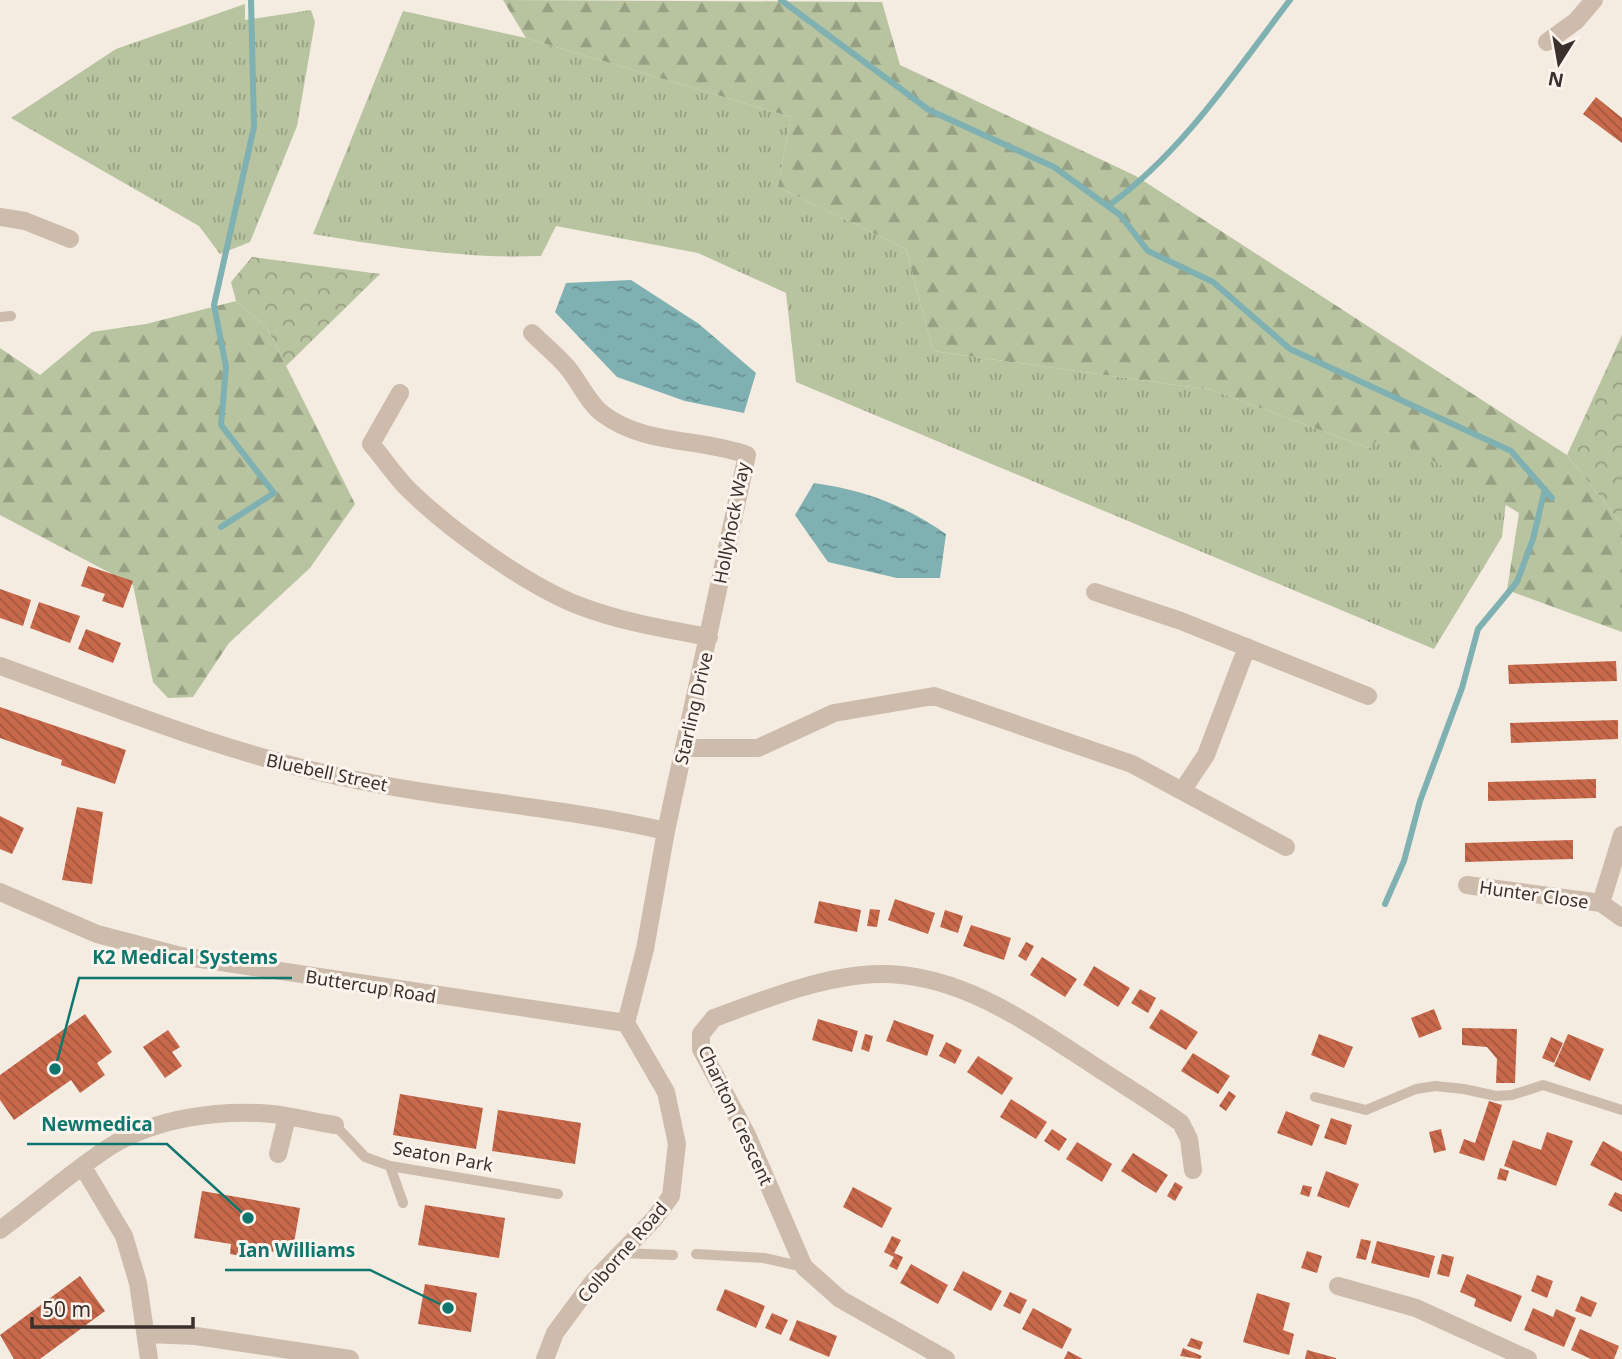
<svg xmlns="http://www.w3.org/2000/svg" width="1622" height="1359" font-family="'Noto Sans',sans-serif">
	<style>
		.grass { fill: url(#grass-tufts) }
		.forest { fill: url(#forest-firs) }
		.park { fill: url(#park-crowns) }
		.water { fill: url(#water-ripples) }
		.lines { fill: none; stroke-linecap: round; stroke-linejoin: round }
		.stream { stroke: #7fb0b2; stroke-width: 6 }
		.building { fill: url(#building-back-hatch) }
		.service { stroke: #cdbbac; stroke-width: 10 }
		.minor { stroke: #cdbbac; stroke-width: 18 }
		.labels { text-anchor: middle; dominant-baseline: central; stroke-width: 6; stroke-linejoin: round; paint-order: stroke }
		.street-label { font-size: 18px; fill: #3b302b; stroke: #fbf5ee }
		.leader { fill: none; stroke: #0f766e; stroke-width: 2.5 }
		.callout-dot { fill: #0f766e; stroke: #fbf5ee; stroke-width: 2.5 }
		.callout-label { font-size: 19px; text-anchor: middle; font-weight: bold; fill: #0f766e; stroke: #fbf5ee; stroke-width: 6; stroke-linejoin: round; paint-order: stroke }
	</style>
	<defs>
		<pattern id="grass-tufts" width="24" height="20" patternUnits="userSpaceOnUse" patternTransform="scale(1.75)"><rect width="24" height="20" fill="#b8c4a0"/><path d="M3 7l-1-3M5 7V3M7 7l1-3M15 17l-1-3M17 17v-4M19 17l1-3" fill="none" stroke="#97a083"/></pattern>
		<pattern id="forest-firs" width="22" height="20" patternUnits="userSpaceOnUse" patternTransform="scale(1.75)"><rect width="22" height="20" fill="#b8c4a0"/><path d="M5 1l3.5 6h-7zM16 11l3.5 6h-7z" fill="#97a083"/></pattern>
		<pattern id="park-crowns" width="20" height="18" patternUnits="userSpaceOnUse" patternTransform="scale(1.75)"><rect width="20" height="18" fill="#b8c4a0"/><path d="M2 6a3 3 0 1 1 6 0M12 15a3 3 0 1 1 6 0" fill="none" stroke="#97a083"/></pattern>
		<pattern id="water-ripples" width="26" height="14" patternUnits="userSpaceOnUse" patternTransform="scale(1.75)"><rect width="26" height="14" fill="#7fb0b2"/><path d="M2 4q2-2 4 0t4 0M15 11q2-2 4 0t4 0" fill="none" stroke="#699091"/></pattern>
		<pattern id="building-back-hatch" width="6" height="6" patternUnits="userSpaceOnUse" patternTransform="scale(1.75)"><rect width="6" height="6" fill="#c8694b"/><path d="M-1 5l2 2M0 0l6 6M5-1l2 2" fill="none" stroke="#a4573f"/></pattern>
	</defs>
	<rect width="100%" height="100%" fill="#f4ebe1"/>
	<!-- grass -->
	<path class="grass" d="M 245,4 L 245,20 L 311,10 L 315,22 L 297,126 L 250,242 L 220,254 L 199,226 L 11,118 L 116,49 Z
		M 403,11 L 526,38 L 791,117 L 778,187 L 906,249 L 933,351 L 1212,390 L 1369,448 L 1385,432 L 1508,484 L 1502,537 L 1434,649 L 796,382 L 786,293 L 698,253 L 556,226 L 541,256 C 464,259 389,247 313,234 Z"/>
	<!-- forest -->
	<path class="forest" d="M 503,0 L 882,2 L 900,65 L 1136,176 L 1567,455 L 1622,524 L 1622,632 L 1507,590 L 1519,513 L 1386,432 L 1369,448 L 1212,390 L 933,351 L 906,249 L 778,187 L 791,117 L 526,38 Z
		M 236,301 L 266,326 L 355,504 L 310,568 L 229,643 L 193,697 L 168,698 L 153,682 L 133,585 L 0,515 L 0,348 L 40,375 L 92,332 L 146,324 Z"/>
	<!-- park -->
	<path class="park" d="M 252,257 L 380,274 L 286,366 L 266,326 L 236,301 L 231,282 Z
		M 1622,335 L 1622,524 L 1567,455 Z"/>
	<!-- water -->
	<path class="water" d="M 631,280 L 699,324 L 756,373 L 744,413 L 685,401 L 617,377 L 555,312 L 566,283 Z
		M 814,483 C 864,490 904,505 946,534 L 940,578 L 897,578 L 828,562 L 795,515 Z"/>
	<g class="lines">
		<!-- stream -->
		<path class="stream" d="M 781,0 L 929,110 L 1054,167 L 1120,215 L 1148,251 L 1213,282 L 1290,349 L 1511,451 L 1552,498
			M 1108,206 C 1182,153 1235,72 1290,0
			M 221,527 L 274,493 L 221,425 L 226,367 L 214,305 L 254,127 L 251,0
			M 1385,904 L 1404,861 L 1420,801 L 1462,688 L 1478,629 L 1517,582 L 1533,539 L 1545,489"/>
	</g>
	<!-- building -->
	<path class="building" d="M 1596,97 L 1622,118 L 1622,143 L 1583,114 Z
		M 88,566 L 133,581 L 123,608 L 102,601 L 105,594 L 81,586 Z
		M 0,589 L 31,600 L 23,626 L 0,618 Z
		M 39,602 L 80,616 L 70,643 L 30,628 Z
		M 86,629 L 121,643 L 113,663 L 78,649 Z
		M 1616,661 L 1617,681 L 1509,684 L 1508,665 Z
		M 0,707 L 126,750 L 115,784 L 61,765 L 62,760 L 0,738 Z
		M 1618,720 L 1618,739 L 1511,743 L 1510,723 Z
		M 1596,779 L 1596,798 L 1488,801 L 1488,782 Z
		M 77,807 L 103,812 L 92,884 L 62,880 Z
		M 0,816 L 24,828 L 12,854 L 0,849 Z
		M 1573,840 L 1573,859 L 1465,862 L 1465,843 Z
		M 895,899 L 935,913 L 928,934 L 888,920 Z
		M 819,901 L 861,910 L 857,932 L 814,923 Z
		M 870,909 L 880,910 L 877,927 L 867,926 Z
		M 945,910 L 963,916 L 958,933 L 940,927 Z
		M 971,925 L 1011,938 L 1004,960 L 963,946 Z
		M 1026,942 L 1034,946 L 1026,961 L 1018,956 Z
		M 1042,957 L 1077,979 L 1065,997 L 1030,975 Z
		M 1094,966 L 1130,988 L 1118,1007 L 1083,985 Z
		M 1140,989 L 1156,998 L 1148,1013 L 1131,1003 Z
		M 1161,1009 L 1198,1032 L 1186,1050 L 1149,1028 Z
		M 1434,1009 L 1442,1029 L 1419,1038 L 1411,1018 Z
		M 85,1014 L 112,1052 L 97,1063 L 105,1075 L 80,1093 L 71,1080 L 14,1120 L 0,1100 L 0,1075 Z
		M 818,1019 L 858,1031 L 852,1052 L 812,1040 Z
		M 894,1020 L 934,1035 L 927,1056 L 886,1041 Z
		M 1462,1028 L 1517,1029 L 1515,1083 L 1496,1083 L 1497,1059 L 1487,1047 L 1462,1045 Z
		M 168,1030 L 180,1047 L 172,1052 L 182,1066 L 165,1078 L 143,1047 Z
		M 865,1034 L 873,1036 L 869,1052 L 861,1049 Z
		M 1319,1034 L 1353,1047 L 1344,1068 L 1311,1055 Z
		M 1568,1034 L 1604,1049 L 1590,1081 L 1554,1066 Z
		M 1551,1037 L 1563,1043 L 1554,1063 L 1542,1058 Z
		M 946,1042 L 962,1050 L 955,1064 L 939,1056 Z
		M 1193,1053 L 1230,1076 L 1218,1094 L 1181,1071 Z
		M 978,1056 L 1013,1078 L 1002,1095 L 967,1072 Z
		M 1229,1091 L 1236,1096 L 1226,1111 L 1219,1106 Z
		M 400,1094 L 483,1108 L 476,1149 L 393,1135 Z
		M 1011,1099 L 1047,1122 L 1036,1139 L 1000,1117 Z
		M 1489,1101 L 1502,1105 L 1484,1161 L 1459,1153 L 1464,1139 L 1475,1143 Z
		M 498,1110 L 581,1123 L 575,1164 L 492,1151 Z
		M 1286,1111 L 1320,1125 L 1312,1146 L 1277,1133 Z
		M 1331,1118 L 1352,1125 L 1346,1145 L 1324,1138 Z
		M 1052,1129 L 1067,1139 L 1059,1151 L 1044,1141 Z
		M 1441,1129 L 1446,1150 L 1434,1153 L 1429,1132 Z
		M 1547,1132 L 1573,1141 L 1556,1186 L 1504,1166 L 1513,1140 L 1541,1150 Z
		M 1603,1141 L 1622,1152 L 1622,1181 L 1590,1165 Z
		M 1077,1142 L 1112,1164 L 1102,1182 L 1066,1159 Z
		M 1133,1153 L 1168,1175 L 1156,1193 L 1121,1171 Z
		M 1500,1168 L 1509,1171 L 1506,1181 L 1497,1179 Z
		M 1326,1171 L 1359,1184 L 1349,1208 L 1317,1196 Z
		M 1175,1182 L 1183,1187 L 1175,1201 L 1167,1196 Z
		M 1303,1185 L 1312,1187 L 1309,1197 L 1300,1194 Z
		M 853,1187 L 892,1208 L 882,1228 L 843,1207 Z
		M 202,1191 L 300,1208 L 292,1255 L 258,1249 L 256,1259 L 230,1254 L 231,1244 L 194,1238 Z
		M 1615,1192 L 1622,1195 L 1622,1212 L 1608,1205 Z
		M 425,1205 L 505,1218 L 499,1258 L 418,1245 Z
		M 892,1236 L 901,1240 L 894,1253 L 903,1257 L 897,1270 L 889,1266 L 894,1257 L 884,1252 Z
		M 1361,1239 L 1371,1241 L 1366,1260 L 1356,1258 Z
		M 1377,1241 L 1435,1256 L 1429,1278 L 1371,1263 Z
		M 1307,1251 L 1322,1256 L 1317,1273 L 1301,1268 Z
		M 1442,1254 L 1454,1257 L 1449,1277 L 1437,1274 Z
		M 911,1264 L 948,1285 L 938,1304 L 900,1283 Z
		M 963,1271 L 1002,1291 L 991,1311 L 953,1290 Z
		M 1467,1274 L 1522,1296 L 1511,1322 L 1474,1306 L 1476,1299 L 1460,1292 Z
		M 1537,1275 L 1553,1281 L 1547,1298 L 1531,1291 Z
		M 80,1276 L 105,1311 L 40,1359 L 14,1359 L 0,1335 Z
		M 425,1284 L 477,1293 L 471,1332 L 418,1324 Z
		M 725,1289 L 765,1306 L 756,1328 L 716,1310 Z
		M 1010,1292 L 1027,1300 L 1020,1314 L 1003,1306 Z
		M 1257,1293 L 1290,1303 L 1283,1330 L 1294,1334 L 1289,1355 L 1243,1342 Z
		M 1581,1296 L 1597,1303 L 1591,1317 L 1575,1311 Z
		M 1033,1308 L 1072,1329 L 1062,1349 L 1022,1329 Z
		M 1533,1308 L 1553,1317 L 1556,1309 L 1576,1318 L 1564,1347 L 1524,1330 Z
		M 772,1313 L 788,1320 L 781,1335 L 765,1328 Z
		M 797,1320 L 837,1336 L 829,1357 L 789,1340 Z
		M 1580,1329 L 1619,1346 L 1614,1359 L 1591,1359 L 1571,1350 Z
		M 1191,1338 L 1203,1342 L 1200,1350 L 1187,1346 Z
		M 1183,1348 L 1202,1356 L 1200,1359 L 1180,1356 Z
		M 1307,1350 L 1336,1358 L 1336,1359 L 1305,1359 Z
		M 1068,1351 L 1083,1359 L 1064,1359 Z"/>
	<g class="lines">
		<!-- service -->
		<path class="service" d="M 0,317 L 11,316
			M 1315,1097 L 1366,1110 L 1416,1089 L 1435,1086 L 1464,1089 L 1496,1096 L 1512,1095 L 1543,1085 L 1622,1110
			M 335,1125 L 365,1157 L 390,1166 L 558,1194
			M 390,1166 L 403,1203
			M 621,1253 L 673,1255
			M 696,1254 L 764,1258 L 804,1267"/>
		<!-- minor -->
		<path class="minor" d="M 1547,42 L 1576,21 L 1594,0
			M 0,217 L 25,221 L 70,239
			M 532,333 C 544,345 557,355 567,367 C 579,381 588,403 603,414 C 643,445 701,438 747,455 L 666,831 L 645,949 L 626,1023
			M 400,393 L 371,444 C 384,459 395,476 409,490 C 450,530 526,585 580,606 C 622,622 665,629 709,637
			M 1095,592 L 1181,621 L 1368,696
			M 0,666 C 112,706 220,751 337,776 C 446,800 558,806 666,831
			M 684,748 L 758,748 L 834,713 L 934,696 L 1132,764 L 1286,847
			M 1182,791 L 1206,755 L 1247,647
			M 1467,885 L 1601,903 L 1622,918
			M 0,892 L 97,934 L 181,956 L 626,1023
			M 1601,903 L 1622,835
			M 278,1154 L 287,1117
			M 83,1167 L 124,1236 L 138,1283 L 149,1359
			M 0,1230 C 37,1203 72,1171 111,1146 C 156,1118 220,1109 272,1114 C 293,1116 314,1122 335,1125
			M 1338,1286 L 1416,1308 L 1528,1359
			M 146,1334 L 196,1336 L 350,1359
			M 545,1359 L 555,1333 L 592,1283 L 654,1219 L 671,1196 L 677,1144 L 666,1092 L 626,1023
			M 946,1359 L 840,1299 L 804,1267 L 747,1135 L 701,1049 L 701,1034 L 714,1018 C 761,1001 812,980 862,975 C 948,966 1019,1017 1087,1061 C 1118,1082 1151,1101 1181,1123 L 1189,1139 L 1193,1170"/>
	</g>
	<g class="labels">
		<!-- street labels -->
		<g class="street-label">
			<text transform="translate(731 523) rotate(-79)">Hollyhock Way</text>
			<text transform="translate(693 708) rotate(-77)">Starling Drive</text>
			<text transform="translate(327 772) rotate(12)">Bluebell Street</text>
			<text transform="translate(1534 894) rotate(8)">Hunter Close</text>
			<text transform="translate(371 986) rotate(9)">Buttercup Road</text>
			<text transform="translate(736 1115) rotate(65)">Charlton Crescent</text>
			<text transform="translate(443 1156) rotate(10)">Seaton Park</text>
			<text transform="translate(622 1252) rotate(-49)">Colborne Road</text>
		</g>
	</g>
	<!-- callouts -->
	<path class="leader" d="M55 1069L79 978H292M248 1218L167 1144H27M448 1308L370 1270H225"/>
	<g class="callout-dot">
		<circle cx="55" cy="1069" r="7"/>
		<circle cx="248" cy="1218" r="7"/>
		<circle cx="448" cy="1308" r="7"/>
	</g>
	<g class="callout-label">
		<text x="185" y="964">K2 Medical Systems</text>
		<text x="97" y="1131">Newmedica</text>
		<text x="297" y="1257">Ian Williams</text>
	</g>
	<!-- north arrow -->
	<g transform="translate(1559 63) rotate(191)" stroke="#fbf5ee" stroke-width="5" paint-order="stroke">
	<path d="M0-5L12 26L0 18L-12 26Z" fill="#3b302b"/>
	<text y="-10" font-size="19" font-weight="bold" text-anchor="middle" fill="#3b302b">N</text>
	</g>
	<!-- scale -->
	<path d="M32 1317v10h161v-10" fill="none" stroke="#3b302b" stroke-width="3.5"/>
	<text x="42" y="1317" font-size="21" fill="#3b302b" stroke="#fbf5ee" stroke-width="5" paint-order="stroke">50 m</text>
</svg>
